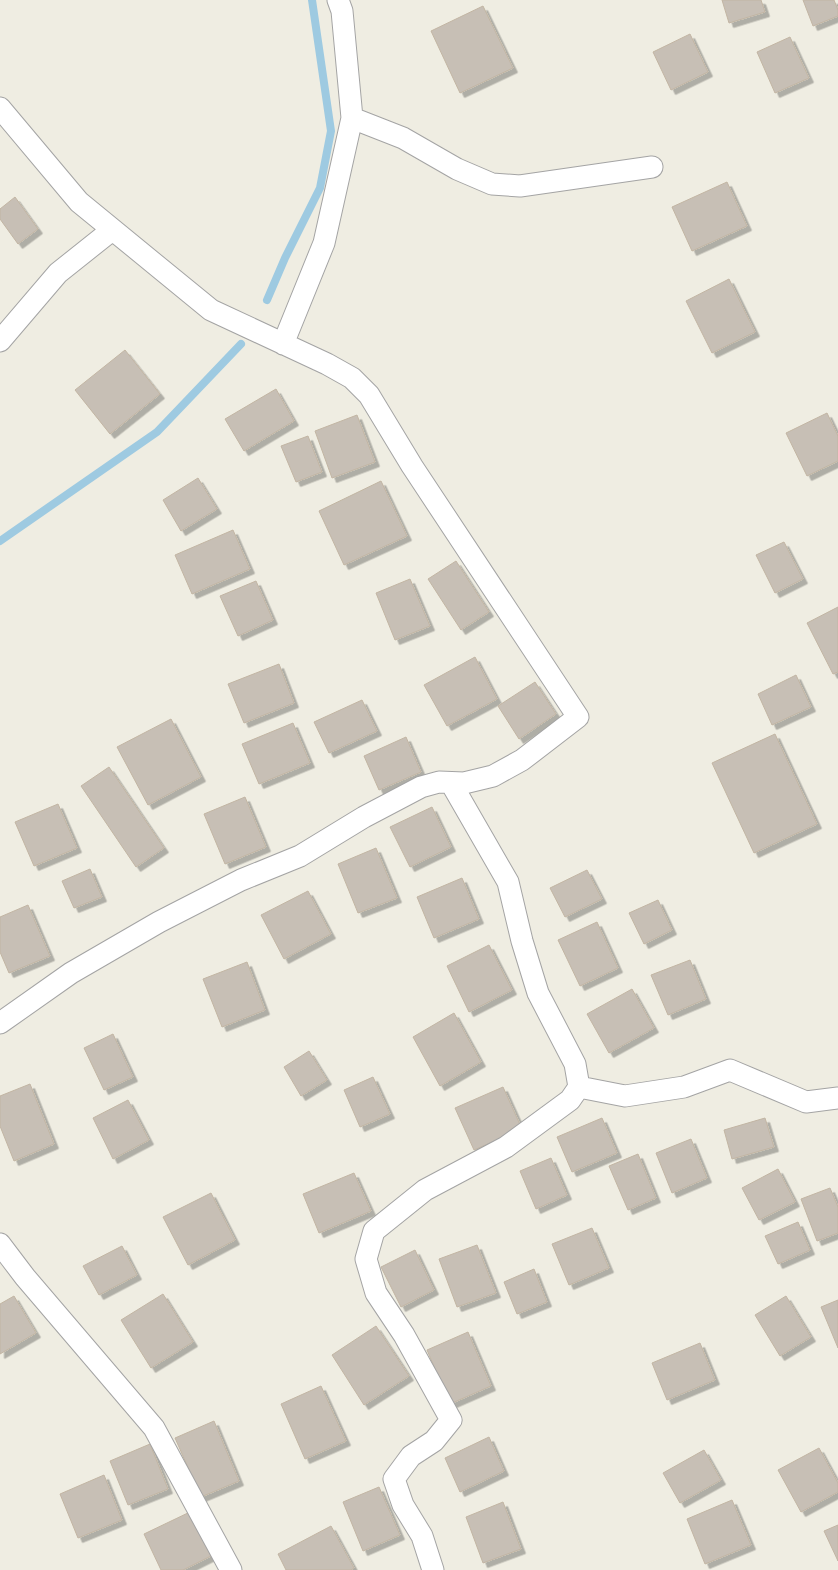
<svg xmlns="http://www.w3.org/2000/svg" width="838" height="1570" font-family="'Golos Text',sans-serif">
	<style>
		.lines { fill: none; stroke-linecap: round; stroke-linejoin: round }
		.stream { stroke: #9ecae1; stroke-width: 8 }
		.building { fill: #c7bfb5; stroke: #c2b5a3; filter: url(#shadow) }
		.street-casing { stroke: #a4a4a4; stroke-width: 23 }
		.street { stroke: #fff; stroke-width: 21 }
	</style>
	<defs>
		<filter id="shadow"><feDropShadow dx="4.5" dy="4.5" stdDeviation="0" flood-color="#0004"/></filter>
	</defs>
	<rect width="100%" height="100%" fill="#efede2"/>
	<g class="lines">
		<!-- stream -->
		<path class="stream" d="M 267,300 L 285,258 L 320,188 L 331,131 L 312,0
			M 0,541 L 157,432 L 241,344"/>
	</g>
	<!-- building -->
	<path class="building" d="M 722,0 L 761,0 L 765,12 L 729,23 Z
		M 803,0 L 834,0 L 838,10 L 838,16 L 813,26 Z
		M 483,6 L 513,68 L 460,93 L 431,31 Z
		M 690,34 L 708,72 L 671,90 L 653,52 Z
		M 790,37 L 809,78 L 775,93 L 757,52 Z
		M 727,182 L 747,226 L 692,251 L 672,207 Z
		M 15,197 L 38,229 L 18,244 L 0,219 L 0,209 Z
		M 729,279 L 755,332 L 712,353 L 686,301 Z
		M 125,350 L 160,394 L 110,434 L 75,390 Z
		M 276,389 L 294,421 L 244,451 L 225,419 Z
		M 827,413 L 838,436 L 838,461 L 807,476 L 786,433 Z
		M 357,415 L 375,462 L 332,478 L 315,431 Z
		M 308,436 L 322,472 L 296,482 L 281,446 Z
		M 198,478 L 217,509 L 181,531 L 163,500 Z
		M 381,481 L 407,536 L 344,565 L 319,511 Z
		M 233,530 L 250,569 L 192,594 L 175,555 Z
		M 784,542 L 803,579 L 775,593 L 756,555 Z
		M 456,561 L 489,612 L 461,630 L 428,579 Z
		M 410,579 L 430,626 L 395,640 L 376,593 Z
		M 256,581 L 273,620 L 238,636 L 220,596 Z
		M 838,607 L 838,672 L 833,674 L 807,623 Z
		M 475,657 L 497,699 L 447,726 L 424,685 Z
		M 279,664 L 294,703 L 244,723 L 228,684 Z
		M 796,675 L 811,707 L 772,725 L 758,694 Z
		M 535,682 L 556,714 L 519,739 L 498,706 Z
		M 362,700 L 377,731 L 329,753 L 314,722 Z
		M 171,719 L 201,777 L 148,805 L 117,747 Z
		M 293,723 L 310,763 L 259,784 L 242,744 Z
		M 775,734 L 817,824 L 754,853 L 712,763 Z
		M 406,737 L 421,772 L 379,790 L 364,756 Z
		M 109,767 L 164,848 L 136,867 L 81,786 Z
		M 245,797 L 266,847 L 225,864 L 204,814 Z
		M 58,804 L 77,848 L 34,866 L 15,822 Z
		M 432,807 L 451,847 L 410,867 L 390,827 Z
		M 376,848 L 397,898 L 358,913 L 338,864 Z
		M 90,869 L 102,897 L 74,908 L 62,881 Z
		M 587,870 L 602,899 L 565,917 L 550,888 Z
		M 462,878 L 479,919 L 434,938 L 417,897 Z
		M 308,891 L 331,934 L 284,959 L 261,915 Z
		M 658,900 L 672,930 L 644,944 L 629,913 Z
		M 28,905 L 50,956 L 9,973 L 0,952 L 0,917 Z
		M 597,922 L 618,968 L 580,986 L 558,940 Z
		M 489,945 L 512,990 L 469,1012 L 447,966 Z
		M 690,960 L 706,999 L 668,1015 L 651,975 Z
		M 247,962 L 265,1010 L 222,1027 L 203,979 Z
		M 632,989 L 654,1028 L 609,1053 L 587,1014 Z
		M 454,1013 L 481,1062 L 440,1086 L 413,1037 Z
		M 113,1034 L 133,1077 L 104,1090 L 84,1048 Z
		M 309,1051 L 327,1080 L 301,1096 L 284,1067 Z
		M 373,1077 L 390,1114 L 360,1127 L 344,1090 Z
		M 30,1084 L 54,1144 L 14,1161 L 0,1126 L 0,1096 Z
		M 503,1087 L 522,1129 L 474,1150 L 455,1108 Z
		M 128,1100 L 149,1140 L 113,1159 L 93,1118 Z
		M 602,1118 L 617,1153 L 572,1172 L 557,1137 Z
		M 765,1118 L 774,1147 L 732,1159 L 724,1130 Z
		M 691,1139 L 707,1178 L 672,1193 L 656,1153 Z
		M 638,1154 L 656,1198 L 628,1210 L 609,1166 Z
		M 551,1158 L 567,1195 L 536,1209 L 520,1171 Z
		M 778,1169 L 795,1202 L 759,1220 L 742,1188 Z
		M 354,1173 L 371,1211 L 319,1233 L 303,1194 Z
		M 830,1188 L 838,1207 L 838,1233 L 817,1241 L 801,1199 Z
		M 211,1193 L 235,1240 L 188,1265 L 163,1217 Z
		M 798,1222 L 810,1250 L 778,1264 L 765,1236 Z
		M 592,1228 L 609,1268 L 569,1285 L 552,1244 Z
		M 477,1245 L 496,1293 L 457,1307 L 439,1259 Z
		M 122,1246 L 137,1275 L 99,1295 L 83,1266 Z
		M 415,1250 L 434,1290 L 401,1307 L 381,1267 Z
		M 534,1269 L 547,1302 L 517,1314 L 504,1282 Z
		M 163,1294 L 193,1342 L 151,1368 L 121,1320 Z
		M 14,1296 L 36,1333 L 0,1354 L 0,1304 Z
		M 786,1296 L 811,1337 L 780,1356 L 755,1315 Z
		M 838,1300 L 838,1348 L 821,1307 Z
		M 376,1326 L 409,1376 L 364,1405 L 332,1355 Z
		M 468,1332 L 491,1386 L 450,1404 L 427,1350 Z
		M 700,1343 L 715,1380 L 667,1400 L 652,1363 Z
		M 321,1386 L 346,1441 L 305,1459 L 281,1404 Z
		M 214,1421 L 239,1481 L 201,1497 L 175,1438 Z
		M 489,1437 L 504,1471 L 460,1492 L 445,1458 Z
		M 150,1444 L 168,1489 L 128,1505 L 110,1461 Z
		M 819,1448 L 838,1483 L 838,1492 L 801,1512 L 778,1470 Z
		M 704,1450 L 721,1480 L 680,1503 L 663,1473 Z
		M 104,1475 L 122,1520 L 78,1538 L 60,1494 Z
		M 379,1487 L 400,1535 L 363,1551 L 343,1502 Z
		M 732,1500 L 751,1545 L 705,1564 L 687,1519 Z
		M 503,1502 L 521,1549 L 483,1563 L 466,1517 Z
		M 192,1511 L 213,1555 L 183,1570 L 161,1570 L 144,1534 Z
		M 838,1525 L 838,1561 L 824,1531 Z
		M 331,1526 L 354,1568 L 351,1570 L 286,1570 L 278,1554 Z"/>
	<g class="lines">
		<defs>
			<path id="street" d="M 0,108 L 79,202 L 211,310 L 327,364 L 352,378 L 369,395 L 412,466 L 578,717 L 522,760 L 493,776 L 464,783 L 439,782 L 421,787 L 364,817 L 300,856 L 241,880 L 159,922 L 71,973 L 0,1023
				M 352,118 L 403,138 L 457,169 L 492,184 L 520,186 L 652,167
				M 0,341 L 58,273 L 112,230
				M 283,344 L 324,243 L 352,118 L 342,11 L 338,0
				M 451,783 L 508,882 L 522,941 L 538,993 L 575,1064 L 579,1087 L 625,1096 L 684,1087 L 730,1070 L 806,1102 L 838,1098
				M 0,1244 L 25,1277 L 154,1428 L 231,1570
				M 433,1570 L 422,1536 L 403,1505 L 394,1479 L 411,1456 L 434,1441 L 451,1420 L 404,1335 L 376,1293 L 366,1259 L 374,1231 L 425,1190 L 506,1147 L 570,1100 L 579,1087"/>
		</defs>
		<!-- street casing -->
		<use href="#street" class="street-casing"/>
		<!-- street -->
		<use href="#street" class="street"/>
	</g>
</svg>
